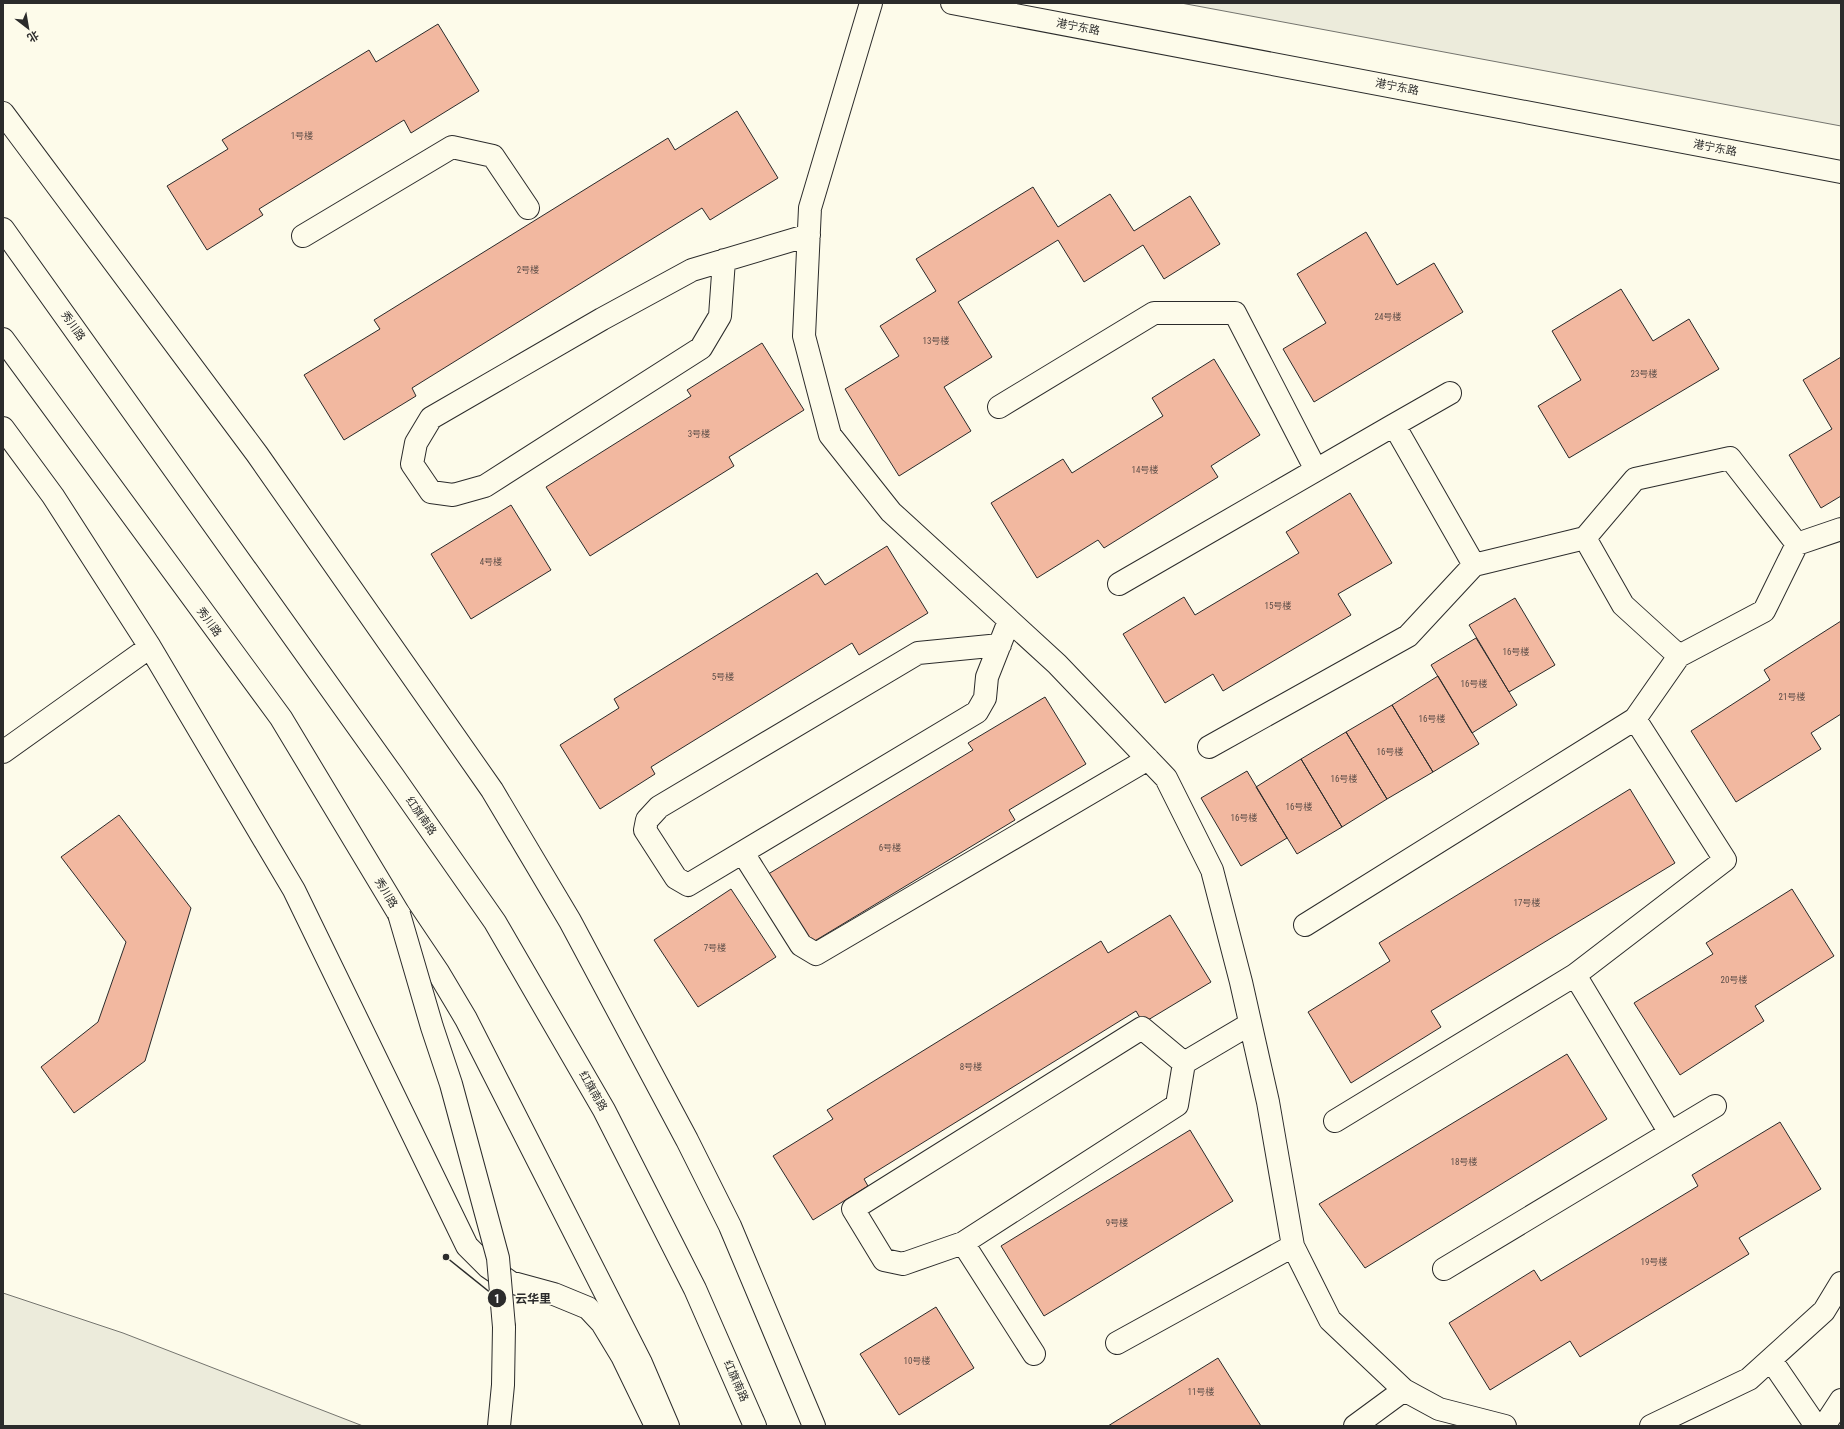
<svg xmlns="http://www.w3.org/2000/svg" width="1844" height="1429" font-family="'Roboto Condensed','Noto Sans SC',sans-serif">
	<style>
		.green { fill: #ecebdb; stroke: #74746e }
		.building { fill: #f2b8a0; stroke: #2b2b2b }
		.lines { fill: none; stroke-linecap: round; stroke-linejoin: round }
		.minor-casing { stroke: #2b2b2b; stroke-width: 24 }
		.major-casing { stroke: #2b2b2b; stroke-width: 24 }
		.minor { stroke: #fdfbea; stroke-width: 22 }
		.major { stroke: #fdfbea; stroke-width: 22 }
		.major-bridge-casing { stroke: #2b2b2b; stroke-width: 24; stroke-linecap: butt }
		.major-bridge { stroke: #fdfbea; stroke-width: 22 }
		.labels { text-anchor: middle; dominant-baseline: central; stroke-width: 3; stroke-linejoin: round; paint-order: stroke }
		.number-label { font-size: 9px; fill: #5d4e48 }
		.street-label { font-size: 11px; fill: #2b2b2b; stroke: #fdfbea }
		.leader { fill: none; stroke: #2b2b2b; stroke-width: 1.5 }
		.callout-dot { fill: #2b2b2b; stroke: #fdfbea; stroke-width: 1.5 }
		.mark-label { font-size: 12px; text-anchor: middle; font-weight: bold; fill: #fff }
		.callout-label { font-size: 12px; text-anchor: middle; font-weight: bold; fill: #2b2b2b; stroke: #fdfbea; stroke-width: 3; stroke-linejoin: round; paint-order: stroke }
	</style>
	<rect width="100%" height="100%" fill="#fdfbea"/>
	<!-- green -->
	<path class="green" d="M 1181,3 L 1841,3 L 1841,126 Z
		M 3,1293 L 123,1333 L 363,1426 L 3,1426 Z"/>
	<!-- building -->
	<path class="building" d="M 438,24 L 479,91 L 411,133 L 404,120 L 259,209 L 263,215 L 207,250 L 167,186 L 228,149 L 222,140 L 369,50 L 376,62 Z
		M 737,111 L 778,178 L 710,220 L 702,208 L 412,388 L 416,396 L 344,440 L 304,375 L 380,329 L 374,320 L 668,138 L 675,150 Z
		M 1033,187 L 1058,227 L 1110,194 L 1134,231 L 1190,196 L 1220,244 L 1164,279 L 1143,245 L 1084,282 L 1058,240 L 958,302 L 992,357 L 944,387 L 971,431 L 899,476 L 845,389 L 899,356 L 880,326 L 936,291 L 916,259 Z
		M 1366,232 L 1397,285 L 1434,263 L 1463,312 L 1314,402 L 1283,349 L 1326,323 L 1297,274 Z
		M 1621,289 L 1653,341 L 1689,319 L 1719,369 L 1569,458 L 1538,406 L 1581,380 L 1552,331 Z
		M 762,343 L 804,410 L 729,457 L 734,466 L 590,556 L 546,487 L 691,396 L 687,390 Z
		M 1841,357 L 1841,496 L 1821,508 L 1789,455 L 1832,429 L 1803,380 Z
		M 1214,359 L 1260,435 L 1211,466 L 1218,477 L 1104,548 L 1098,540 L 1037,578 L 991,503 L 1063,459 L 1072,473 L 1163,416 L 1152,398 Z
		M 1350,493 L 1392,563 L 1338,594 L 1351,615 L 1223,691 L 1213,674 L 1165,703 L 1123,634 L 1184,597 L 1195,615 L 1299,553 L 1286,532 Z
		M 511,505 L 551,570 L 471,619 L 431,554 Z
		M 887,546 L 928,613 L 859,655 L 852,643 L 651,767 L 655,774 L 600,809 L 560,745 L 619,708 L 614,699 L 817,573 L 825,585 Z
		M 1515,598 L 1555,665 L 1509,692 L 1469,625 Z
		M 1841,621 L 1841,714 L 1811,733 L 1821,749 L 1736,802 L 1691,731 L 1770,680 L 1764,670 Z
		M 1476,638 L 1517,705 L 1472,733 L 1431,665 Z
		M 1438,676 L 1479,744 L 1433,772 L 1392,705 Z
		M 1045,697 L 1086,764 L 1009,810 L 1015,820 L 808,945 L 765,876 L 973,750 L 968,743 Z
		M 1392,705 L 1433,772 L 1387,799 L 1346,732 Z
		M 1346,732 L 1387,799 L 1342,827 L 1301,759 Z
		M 1301,759 L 1342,827 L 1297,854 L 1256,787 Z
		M 1247,771 L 1287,838 L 1241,866 L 1201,798 Z
		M 1630,789 L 1675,863 L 1431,1011 L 1441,1027 L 1351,1083 L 1308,1012 L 1390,961 L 1379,943 Z
		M 119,815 L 191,908 L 145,1061 L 74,1113 L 41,1067 L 98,1022 L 126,942 L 61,857 Z
		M 731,889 L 776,957 L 698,1007 L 654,940 Z
		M 1792,889 L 1834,956 L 1755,1006 L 1764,1021 L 1680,1075 L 1634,1003 L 1713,954 L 1706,943 Z
		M 1170,915 L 1211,982 L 1143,1023 L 1136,1011 L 864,1179 L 868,1186 L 813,1220 L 773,1156 L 833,1119 L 827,1110 L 1101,941 L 1108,953 Z
		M 1567,1054 L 1607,1119 L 1365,1268 L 1319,1204 Z
		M 1780,1122 L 1821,1189 L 1739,1238 L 1749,1254 L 1580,1357 L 1570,1341 L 1490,1390 L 1449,1323 L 1534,1270 L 1541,1281 L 1698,1186 L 1692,1175 Z
		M 1190,1130 L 1233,1201 L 1044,1316 L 1001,1246 Z
		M 936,1307 L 974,1368 L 899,1415 L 860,1354 Z
		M 1218,1358 L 1261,1426 L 1108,1426 Z"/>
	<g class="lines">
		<defs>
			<path id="minor" d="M 871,3 L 810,208 L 804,336 L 830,435 L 891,512 L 1057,664 L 1166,778 L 1212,870 L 1241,982 L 1268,1102 L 1293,1246 L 1330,1320 L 1404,1390 L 1439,1409 L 1505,1426
				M 952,3 L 1841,172
				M 3,113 L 257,454 L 492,790 L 570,921 L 687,1140 L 730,1226 L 814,1426
				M 303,236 L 452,147 L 493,156 L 528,208
				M 724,260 L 720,316 L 701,348 L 485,486 L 453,495 L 431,492 L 412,464 L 416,443 L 431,418 L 602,319 L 692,270 L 809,235
				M 999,407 L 1154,313 L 1235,313 L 1316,470
				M 1394,425 L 1450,393
				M 3,428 L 53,496 L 150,647 L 294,890 L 467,1246 L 488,1267 L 510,1282 L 554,1294 L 588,1308 L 602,1323 L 622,1356 L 656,1426
				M 1585,538 L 1623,605 L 1679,656 L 1764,611 L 1797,544
				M 1119,584 L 1394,425 L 1474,565
				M 1000,645 L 918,653 L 659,807 L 647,820 L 645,830 L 676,878 L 688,885 L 977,712 L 985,698 L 987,677 L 1009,621
				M 1209,747 L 1408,636 L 1474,565 L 1585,538 L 1635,479 L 1730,458 L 1797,544 L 1841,529
				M 3,752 L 150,647
				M 743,853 L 801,945 L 816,954 L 1148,759
				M 1305,925 L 1635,719
				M 1184,1063 L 1142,1028 L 853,1209 L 884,1260 L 903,1264 L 963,1243 L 1177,1105 L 1184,1063 L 1250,1024
				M 1335,1121 L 1575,975 L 1725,860 L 1635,719 L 1679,656
				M 1670,1133 L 1715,1106
				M 963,1243 L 1034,1354
				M 1444,1269 L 1670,1133 L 1575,975
				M 1117,1343 L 1293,1246
				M 1771,1360 L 1816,1426
				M 1355,1426 L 1404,1390
				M 1651,1426 L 1749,1379 L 1824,1311 L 1841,1283
				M 1824,1426 L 1841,1400"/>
			<path id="major" d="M 3,229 L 393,776 L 495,922 L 604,1110 L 695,1289 L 755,1426
				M 3,339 L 281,718 L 399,914 L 438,972 L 466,1019 L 641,1363 L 668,1426
				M 499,1426 L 503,1385 L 504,1327"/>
		</defs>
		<!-- minor casing -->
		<use href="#minor" class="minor-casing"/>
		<!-- major casing -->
		<use href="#major" class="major-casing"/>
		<!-- minor -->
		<use href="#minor" class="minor"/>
		<!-- major -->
		<use href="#major" class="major"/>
		<defs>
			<path id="major-bridge" d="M 399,914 L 432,1027 L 451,1084 L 498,1258 L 504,1327"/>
		</defs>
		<!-- major-bridge casing -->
		<use href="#major-bridge" class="major-bridge-casing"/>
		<!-- major-bridge -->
		<use href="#major-bridge" class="major-bridge"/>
	</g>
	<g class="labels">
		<!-- number labels -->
		<g class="number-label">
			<text x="302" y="136">1号楼</text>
			<text x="528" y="270">2号楼</text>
			<text x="1388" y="317">24号楼</text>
			<text x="936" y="341">13号楼</text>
			<text x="1644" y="374">23号楼</text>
			<text x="699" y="434">3号楼</text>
			<text x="1145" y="470">14号楼</text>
			<text x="491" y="562">4号楼</text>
			<text x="1278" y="606">15号楼</text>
			<text x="1516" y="652">16号楼</text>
			<text x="723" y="677">5号楼</text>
			<text x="1474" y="684">16号楼</text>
			<text x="1792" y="697">21号楼</text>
			<text x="1432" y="719">16号楼</text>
			<text x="1390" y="752">16号楼</text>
			<text x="1344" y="779">16号楼</text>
			<text x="1299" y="807">16号楼</text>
			<text x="1244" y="818">16号楼</text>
			<text x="890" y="848">6号楼</text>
			<text x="1527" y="903">17号楼</text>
			<text x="715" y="948">7号楼</text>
			<text x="1734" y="980">20号楼</text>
			<text x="971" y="1067">8号楼</text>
			<text x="1464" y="1162">18号楼</text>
			<text x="1117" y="1223">9号楼</text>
			<text x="1654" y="1262">19号楼</text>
			<text x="917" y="1361">10号楼</text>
			<text x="1201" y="1392">11号楼</text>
		</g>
		<!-- street labels -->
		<g class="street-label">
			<text transform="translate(1078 27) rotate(11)">港宁东路</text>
			<text transform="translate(1397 87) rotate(11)">港宁东路</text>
			<text transform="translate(1715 148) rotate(11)">港宁东路</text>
			<text transform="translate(73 326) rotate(55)">秀川路</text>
			<text transform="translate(209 622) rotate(54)">秀川路</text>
			<text transform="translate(421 816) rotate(55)">红旗南路</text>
			<text transform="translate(386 893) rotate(59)">秀川路</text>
			<text transform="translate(593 1091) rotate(60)">红旗南路</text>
			<text transform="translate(736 1381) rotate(66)">红旗南路</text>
		</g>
	</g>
	<!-- callouts -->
	<path class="leader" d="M446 1257L497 1298"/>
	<g class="callout-dot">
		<circle cx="446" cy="1257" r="4"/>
		<circle cx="497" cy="1298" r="10"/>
	</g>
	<g class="mark-label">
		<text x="497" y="1303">1</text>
	</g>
	<g class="callout-label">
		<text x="533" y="1303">云华里</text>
	</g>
	<!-- border -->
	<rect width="1844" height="1429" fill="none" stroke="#2b2b2b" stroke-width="8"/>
	<!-- north arrow -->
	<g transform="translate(28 28) rotate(149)" stroke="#fdfbea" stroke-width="3" paint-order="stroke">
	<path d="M0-3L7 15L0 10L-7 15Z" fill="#2b2b2b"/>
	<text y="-6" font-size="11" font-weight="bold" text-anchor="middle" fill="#2b2b2b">北</text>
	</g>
</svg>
